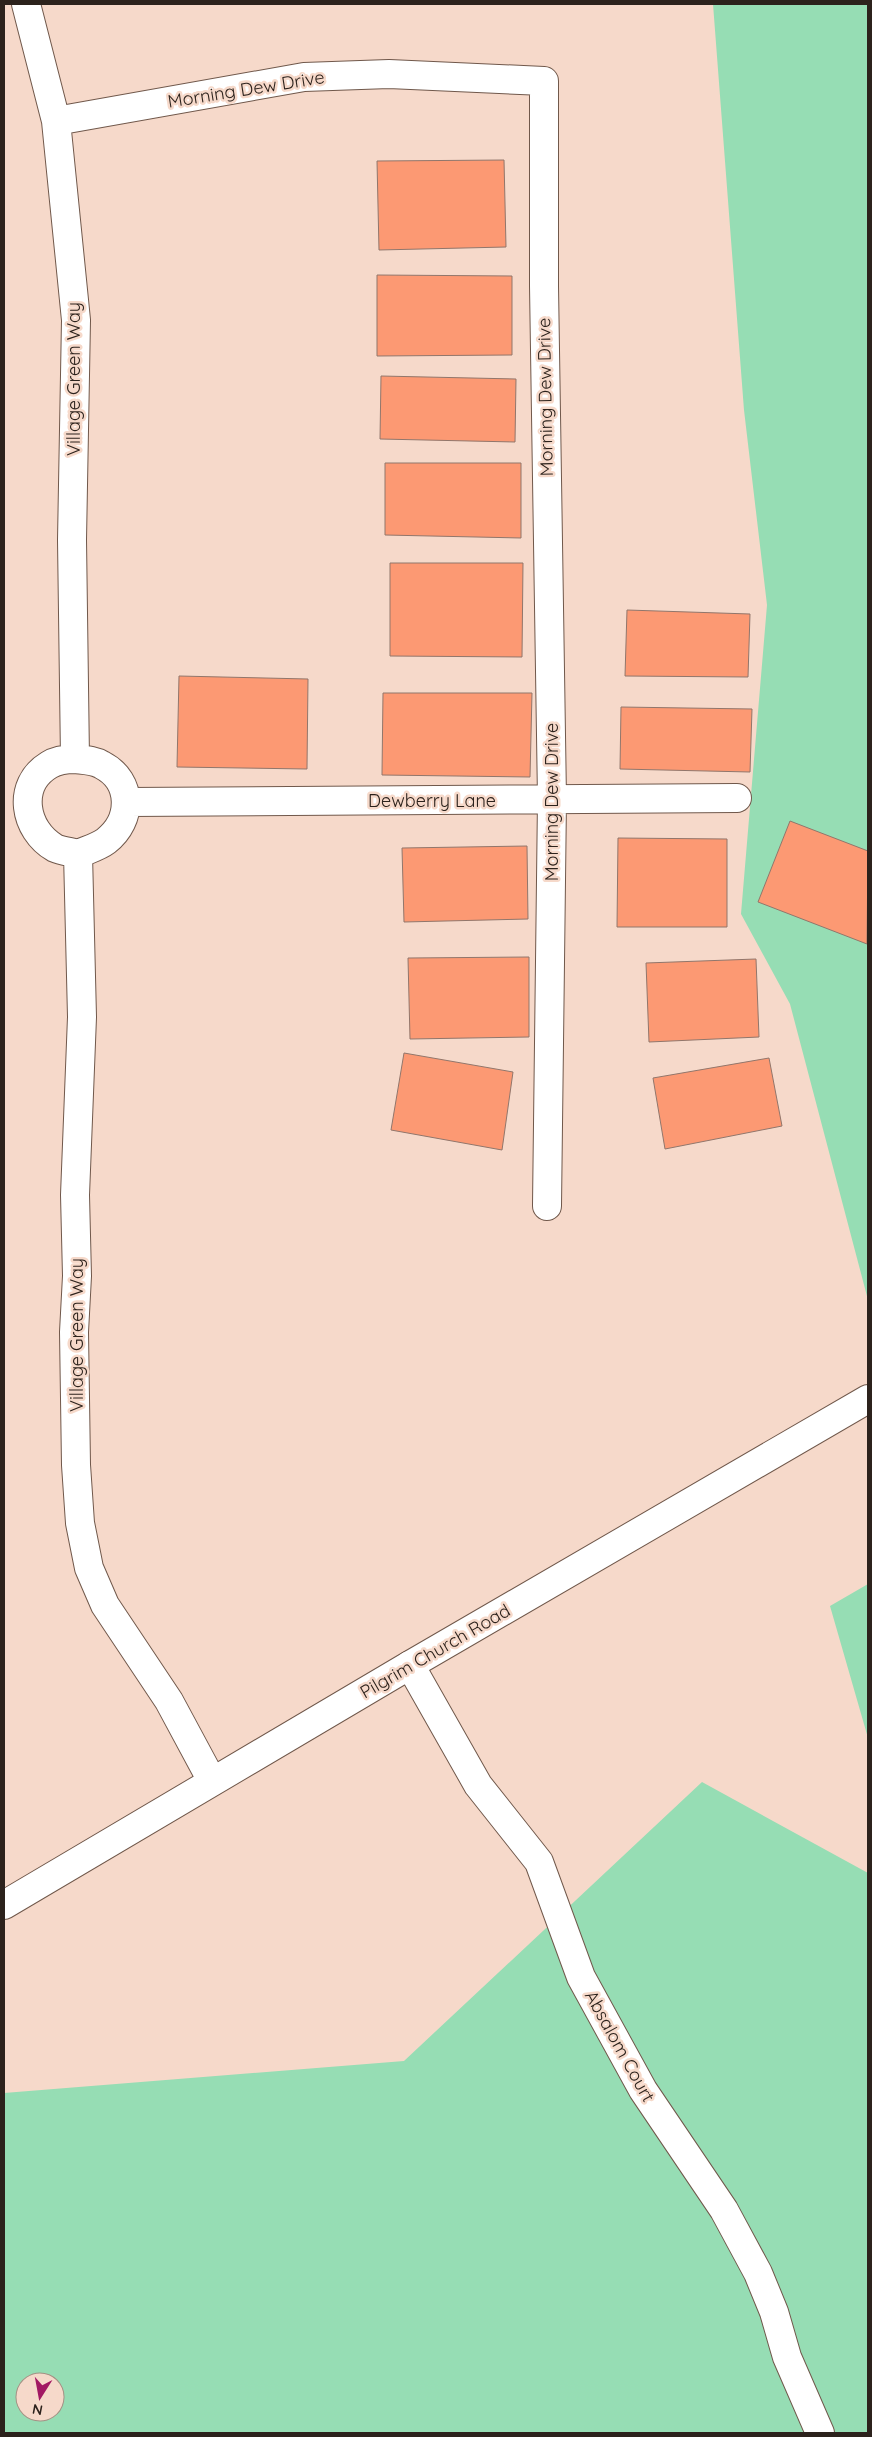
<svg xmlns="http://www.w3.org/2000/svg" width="872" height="2437" font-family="Quicksand,sans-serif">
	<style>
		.green { fill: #96ddb4; fill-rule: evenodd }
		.building { fill: #fc9973; stroke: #91766b }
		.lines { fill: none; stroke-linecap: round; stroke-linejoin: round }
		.minor-casing { stroke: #70584b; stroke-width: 30 }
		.tertiary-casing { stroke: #70584b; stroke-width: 30 }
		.minor { stroke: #fff; stroke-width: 28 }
		.tertiary { stroke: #fff; stroke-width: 28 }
		.labels { text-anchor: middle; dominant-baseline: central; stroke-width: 5; stroke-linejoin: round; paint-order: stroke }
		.street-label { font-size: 18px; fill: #2c221c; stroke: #f6d9ca }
	</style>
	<rect width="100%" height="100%" fill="#f6d9ca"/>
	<!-- green -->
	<path class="green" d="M 713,4 L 868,4 L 868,1300 L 790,1004 L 741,914 L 767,605 L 744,410 Z
		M 868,1584 L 868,1738 L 830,1606 Z
		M 702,1782 L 868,1873 L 868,2433 L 4,2433 L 4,2093 L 404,2061 ZM 25,2382 L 55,2382 L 55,2412 L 25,2412 Z"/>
	<!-- building -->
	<path class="building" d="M 504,160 L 506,247 L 379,250 L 377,161 Z
		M 377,275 L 512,276 L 512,355 L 377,356 Z
		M 381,376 L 516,379 L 515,442 L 380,439 Z
		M 385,463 L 521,463 L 521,538 L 385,535 Z
		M 390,563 L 523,563 L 522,657 L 390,656 Z
		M 627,610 L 750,614 L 748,677 L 625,676 Z
		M 179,676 L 308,679 L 307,769 L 177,767 Z
		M 383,693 L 532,693 L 530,777 L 382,775 Z
		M 621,707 L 752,709 L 750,772 L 620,769 Z
		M 790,821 L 868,851 L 867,944 L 758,902 Z
		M 618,838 L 727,839 L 727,927 L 617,927 Z
		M 527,846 L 528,919 L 404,922 L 402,848 Z
		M 529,957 L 529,1037 L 410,1039 L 408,958 Z
		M 756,959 L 759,1037 L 649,1042 L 646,963 Z
		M 404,1053 L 513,1072 L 502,1150 L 391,1130 Z
		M 769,1058 L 782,1126 L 665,1149 L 653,1078 Z"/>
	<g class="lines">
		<defs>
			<path id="minor" d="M 26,4 L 56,121 L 76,320 L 72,540 L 75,759
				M 56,121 L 304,77 L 389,74 L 544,81 L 544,286 L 552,799 L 547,1206
				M 75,759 C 84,760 94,760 102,765 C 133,781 133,820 106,841 C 98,847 87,850 78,854 C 71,852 62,851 55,848 C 24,830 16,785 49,765 C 57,760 66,759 75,759 Z
				M 128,802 L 737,798
				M 78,854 L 82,1017 L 75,1195 L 77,1276 L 74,1332 L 76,1465 L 80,1523 L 89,1568 L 105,1605 L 169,1701 L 212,1781
				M 410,1665 L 478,1785 L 539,1862 L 581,1977 L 643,2090 L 724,2210 L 758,2273 L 774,2312 L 787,2357 L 820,2433"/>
			<path id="tertiary" d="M 4,1905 L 410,1665 L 868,1399"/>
		</defs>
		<!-- minor casing -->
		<use href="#minor" class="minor-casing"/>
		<!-- tertiary casing -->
		<use href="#tertiary" class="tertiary-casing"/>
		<!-- minor -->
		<use href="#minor" class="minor"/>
		<!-- tertiary -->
		<use href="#tertiary" class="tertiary"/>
	</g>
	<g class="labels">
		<!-- street labels -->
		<g class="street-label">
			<text transform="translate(246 89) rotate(-9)">Morning Dew Drive</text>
			<text transform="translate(73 379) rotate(-90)">Village Green Way</text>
			<text transform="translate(545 397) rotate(-91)">Morning Dew Drive</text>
			<text x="432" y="800">Dewberry Lane</text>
			<text transform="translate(551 802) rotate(-90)">Morning Dew Drive</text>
			<text transform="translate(76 1335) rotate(-90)">Village Green Way</text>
			<text transform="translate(435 1651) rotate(-30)">Pilgrim Church Road</text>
			<text transform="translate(620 2046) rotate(61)">Absalom Court</text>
		</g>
	</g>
	<!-- border -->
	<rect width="872" height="2437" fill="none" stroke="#2c221c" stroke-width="10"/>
	<!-- north arrow -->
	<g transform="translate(40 2397) rotate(191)"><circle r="24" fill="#f6d9ca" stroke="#a59084"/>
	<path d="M0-4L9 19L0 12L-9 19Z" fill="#a21963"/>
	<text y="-8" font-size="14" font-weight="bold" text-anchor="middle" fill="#2c221c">N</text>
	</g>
</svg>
